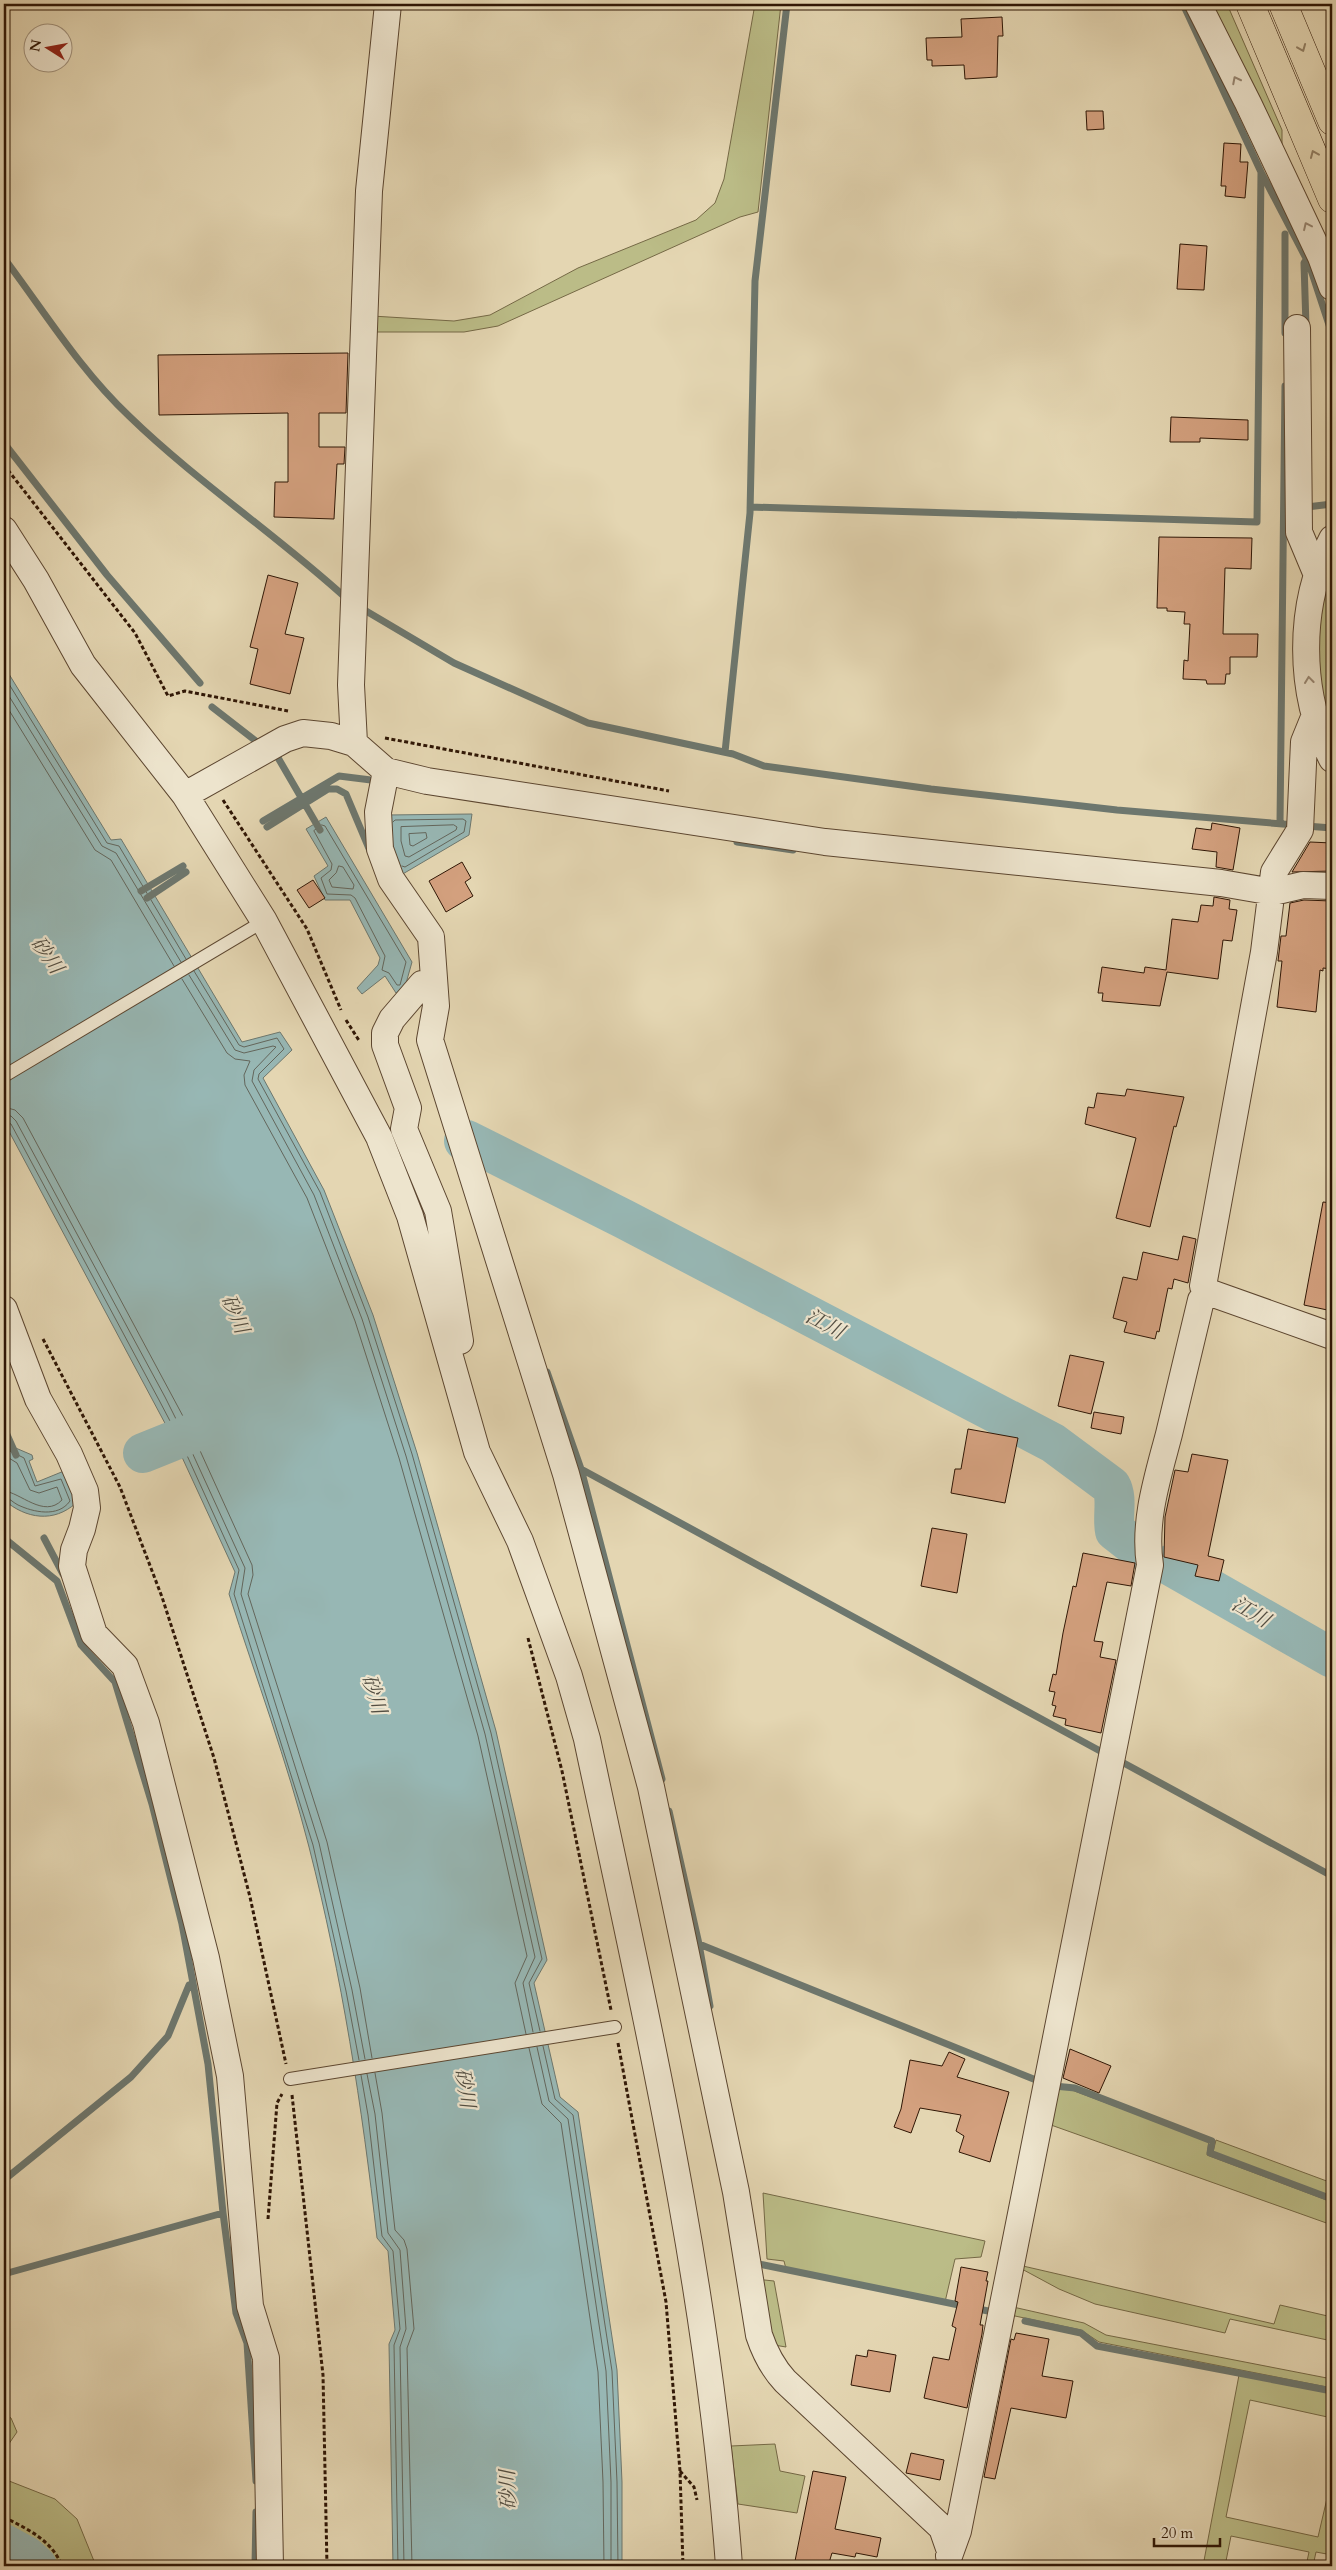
<svg xmlns="http://www.w3.org/2000/svg" width="1336" height="2570" font-family="Cardo,'Noto Serif JP',serif">
	<style>
		.green { fill: #bbbc87; stroke: #756946 }
		.water { fill: #97b7b4; stroke: #6d776e }
		.lines { fill: none; stroke-linecap: round; stroke-linejoin: round }
		.shore { stroke: #63665c; stroke-width: 1 }
		.stream { stroke: #6d776e; stroke-width: 7 }
		.river { stroke: #97b7b4; stroke-width: 40 }
		.building { fill: #d3a07e; stroke: #2f1605 }
		.service-casing { stroke: #5c4630; stroke-width: 14 }
		.minor-casing { stroke: #5c4630; stroke-width: 28 }
		.trunk-casing { stroke: #2f1605; stroke-width: 29 }
		.path { stroke: #2f1605; stroke-width: 3; stroke-dasharray: 4 2.5; stroke-linecap: butt }
		.service { stroke: #ede4cd; stroke-width: 12 }
		.minor { stroke: #ede4cd; stroke-width: 26 }
		.trunk { stroke: #e4d6b2; stroke-width: 28 }
		.oneway { stroke: #938064 }
		.oneway2 { stroke: #988773 }
		.labels { text-anchor: middle; dominant-baseline: central; stroke-width: 4.5; stroke-linejoin: round; paint-order: stroke }
		.water-label { font-size: 20px; font-style: italic; fill: #534e42; stroke: #ede4cd }
	</style>
	<rect width="100%" height="100%" fill="#e4d6b2"/>
	<filter id="stains"><feTurbulence type="fractalNoise" baseFrequency=".004" numOctaves="4"/><feColorMatrix values="0 0 0 0 .2 0 0 0 0 .09 0 0 0 0 .02 0 0 0 .5 -.17"/></filter>
	<radialGradient id="worn" r=".72"><stop offset=".6" stop-color="#630" stop-opacity="0"/><stop offset="1" stop-color="#630" stop-opacity=".3"/></radialGradient>
	<!-- green -->
	<path class="green" d="M 755,4 L 781,4 L 758,212 L 740,217 L 498,326 L 464,332 L 371,332 L 372,316 L 454,321 L 490,315 L 578,268 L 696,220 L 715,203 L 724,179 Z
		M 1206,4 L 1227,4 L 1282,130 L 1282,150 Z
		M 1332,557 L 1332,740 L 1319,695 L 1316,620 Z
		M 1054,2089 L 1069,2089 L 1209,2141 L 1207,2155 L 1332,2202 L 1332,2225 L 1051,2125 L 1023,2266 L 1274,2324 L 1280,2305 L 1332,2317 L 1332,2341 L 1230,2319 L 1225,2333 L 1095,2304 L 1059,2289 L 1020,2268 L 1013,2307 L 1084,2323 L 1106,2335 L 1332,2379 L 1332,2388 L 1099,2342 L 1081,2330 L 1015,2316 L 1009,2309 Z
		M 1216,2140 L 1332,2183 L 1332,2197 L 1213,2152 Z
		M 763,2193 L 985,2241 L 981,2257 L 955,2259 L 945,2302 L 786,2269 L 784,2261 L 767,2259 Z
		M 755,2279 L 774,2281 L 786,2347 L 768,2344 Z
		M 1239,2375 L 1332,2393 L 1332,2418 L 1250,2400 L 1226,2517 L 1318,2537 L 1332,2477 L 1332,2555 L 1316,2552 L 1313,2566 L 1306,2566 L 1309,2552 L 1231,2536 L 1225,2566 L 1203,2566 Z
		M 4,2414 L 11,2418 L 17,2432 L 4,2451 Z
		M 775,2444 L 780,2471 L 805,2476 L 797,2513 L 738,2504 L 731,2446 Z
		M 4,2479 L 55,2499 L 77,2519 L 96,2566 L 44,2566 L 14,2541 L 4,2536 Z
		M 4,2551 L 22,2559 L 31,2566 L 4,2566 Z"/>
	<!-- water -->
	<path class="water" d="M 4,666 L 111,840 L 121,839 L 242,1042 L 280,1032 L 292,1050 L 263,1078 L 324,1190 L 373,1315 L 417,1453 L 496,1731 L 547,1960 L 534,1983 L 560,2097 L 578,2112 L 617,2370 L 622,2482 L 622,2566 L 393,2566 L 389,2344 L 395,2330 L 388,2251 L 377,2238 C 362,2106 342,1976 309,1847 C 287,1761 256,1678 229,1594 L 235,1572 L 175,1442 L 4,1122 Z
		M 472,814 L 469,835 L 401,875 L 397,868 L 387,815 Z
		M 326,817 L 412,962 L 403,994 L 396,993 L 385,976 L 362,994 L 357,988 L 378,965 L 380,958 L 350,900 L 325,900 L 314,876 L 328,866 L 306,829 Z
		M 4,1443 L 32,1455 L 33,1459 L 29,1461 L 37,1482 L 64,1471 L 76,1503 C 54,1523 26,1519 4,1500 Z"/>
	<g class="lines">
		<!-- shore -->
		<path class="shore" d="M 4,676 L 107,843 L 119,846 L 186,959
			M 4,688 L 102,846 L 116,853 L 181,962
			M 4,702 L 95,850 L 111,860 L 174,966
			M 393,822 L 395,820 L 463,819 L 466,821 L 464,832 L 405,867 L 402,866
			M 322,825 L 325,826 L 406,962 L 400,985 L 397,985 L 389,973 L 382,970 L 385,956 L 355,898 L 351,895 L 327,894 L 321,878 L 331,870 L 332,864 L 314,831 Z
			M 454,825 L 457,827 L 456,830 L 409,857 L 405,856 L 401,841 L 401,827 Z
			M 426,833 L 427,838 L 413,846 L 410,845 L 409,834 Z
			M 339,866 L 343,867 L 354,885 L 353,889 L 332,887 L 329,880 L 336,873 Z
			M 194,971 L 239,1045 L 244,1047 L 277,1038 L 284,1049 L 259,1074 L 258,1079 L 320,1192 L 368,1317 L 412,1454 L 491,1733 L 542,1959 L 529,1983 L 540,2031
			M 189,975 L 235,1050 L 244,1053 L 273,1046 L 276,1047 L 254,1070 L 252,1081 L 314,1195 L 362,1319 L 406,1456 L 485,1734 L 535,1957 L 523,1983 L 533,2032
			M 182,979 L 227,1053 L 235,1059 L 250,1061 L 244,1075 L 245,1085 L 307,1198 L 355,1321 L 399,1458 L 478,1736 L 527,1956 L 515,1983 L 526,2034
			M 4,1107 L 15,1110 L 23,1118 L 192,1433 L 252,1565 L 253,1575 L 248,1594 L 327,1842 L 360,1988 L 372,2058
			M 4,1115 L 11,1116 L 16,1121 L 165,1397 L 185,1437 L 245,1568 L 241,1594 L 319,1843 L 352,1990 L 365,2059
			M 4,1121 L 11,1124 L 159,1400 L 180,1440 L 239,1570 L 234,1594 L 313,1845 L 346,1991 L 359,2060
			M 4,1448 L 24,1458 L 35,1486 L 61,1479 L 70,1501 C 58,1518 33,1512 18,1505 C 12,1502 10,1498 4,1497
			M 4,1455 L 17,1463 L 30,1490 L 39,1493 L 57,1487 L 62,1500 C 44,1519 20,1492 4,1491
			M 543,2046 L 555,2099 L 573,2115 L 612,2371 L 617,2482 L 618,2566
			M 537,2047 L 549,2101 L 568,2119 L 606,2371 L 611,2482 L 611,2566
			M 529,2048 L 542,2104 L 561,2123 L 598,2372 L 603,2482 L 604,2566
			M 375,2073 L 382,2113 L 395,2230 L 404,2240 L 407,2249 L 414,2329 L 407,2348 L 412,2566
			M 367,2074 L 375,2114 L 388,2233 L 400,2250 L 406,2329 L 400,2347 L 404,2566
			M 361,2075 L 368,2115 L 382,2236 L 393,2251 L 400,2329 L 394,2345 L 398,2566"/>
		<!-- stream -->
		<path class="stream" d="M 1261,172 L 1309,264 L 1332,334
			M 4,258 C 44,311 80,370 129,416 C 197,482 277,535 347,599
			M 1306,326 L 1304,263 L 1306,260
			M 1285,333 L 1285,234
			M 4,443 L 107,575 L 200,683
			M 750,507 L 1257,522 L 1261,172 L 1183,4
			M 1307,507 L 1332,504
			M 361,608 L 454,663 L 588,723 L 733,754 L 764,766 L 931,789 L 1117,810 L 1295,825
			M 212,707 L 261,745
			M 725,752 L 750,513 L 755,281 L 787,4
			M 272,753 L 277,756 L 320,830
			M 263,821 L 339,776 L 379,781
			M 1280,823 L 1285,386
			M 1306,826 L 1332,828
			M 267,827 L 328,789 L 337,789 L 346,794 L 370,851
			M 737,842 L 793,850
			M 141,891 L 183,866
			M 147,898 L 186,872
			M 547,1372 L 581,1469 L 1102,1752
			M 4,1428 L 16,1455
			M 581,1469 L 662,1779
			M 4,1538 L 57,1581 L 81,1645 L 115,1682 L 152,1804 L 182,1924 L 208,2064 L 223,2213 L 4,2274
			M 44,1538 L 63,1574
			M 1120,1761 L 1332,1876
			M 669,1811 L 699,1944 L 710,2006
			M 699,1944 L 1036,2080
			M 1054,2086 L 1075,2088 L 1212,2141 L 1210,2153 L 1332,2199
			M 4,2180 L 131,2077 L 168,2036 L 189,1985 L 193,1984
			M 223,2213 L 236,2313 L 247,2343 L 256,2481
			M 754,2263 L 993,2312
			M 1025,2321 L 1081,2333 L 1097,2346 L 1332,2391
			M 255,2566 L 256,2512"/>
		<!-- river -->
		<path class="river" d="M 464,1141 L 467,1140 L 624,1219 L 1053,1443 L 1111,1486 C 1118,1498 1112,1517 1115,1531 L 1138,1549
			M 143,1453 L 225,1420
			M 1169,1565 L 1332,1658
			M 4,2544 L 26,2556 L 37,2566"/>
	</g>
	<!-- building -->
	<path class="building" d="M 1002,17 L 1003,36 L 998,36 L 997,77 L 965,79 L 964,65 L 932,66 L 932,60 L 927,60 L 926,38 L 962,37 L 961,19 Z
		M 1086,111 L 1103,111 L 1104,129 L 1087,130 Z
		M 1224,143 L 1241,144 L 1240,162 L 1248,162 L 1245,198 L 1225,196 L 1226,186 L 1221,186 Z
		M 1180,244 L 1207,246 L 1204,290 L 1177,289 Z
		M 348,353 L 346,413 L 319,413 L 319,447 L 345,447 L 344,464 L 337,464 L 334,519 L 274,517 L 275,482 L 288,482 L 288,413 L 159,415 L 158,355 Z
		M 1171,417 L 1248,420 L 1248,440 L 1200,438 L 1200,442 L 1170,442 Z
		M 1159,537 L 1252,538 L 1251,569 L 1225,568 L 1223,634 L 1258,634 L 1257,657 L 1230,657 L 1230,674 L 1226,674 L 1225,684 L 1207,684 L 1206,680 L 1183,679 L 1184,660 L 1188,661 L 1190,624 L 1184,624 L 1185,612 L 1167,611 L 1167,608 L 1157,608 Z
		M 268,575 L 298,583 L 285,634 L 304,638 L 290,694 L 250,684 L 258,649 L 250,647 Z
		M 1212,823 L 1240,828 L 1233,870 L 1216,867 L 1217,852 L 1192,849 L 1196,828 L 1211,830 Z
		M 1310,842 L 1332,843 L 1332,871 L 1292,872 Z
		M 462,862 L 471,878 L 465,882 L 473,896 L 446,912 L 429,881 Z
		M 313,880 L 325,898 L 309,908 L 297,890 Z
		M 1214,897 L 1230,900 L 1229,909 L 1237,910 L 1232,941 L 1223,940 L 1218,979 L 1167,972 L 1160,1006 L 1102,1001 L 1103,993 L 1098,993 L 1102,967 L 1144,973 L 1145,967 L 1166,970 L 1172,919 L 1198,922 L 1201,905 L 1213,906 Z
		M 1304,900 L 1332,901 L 1332,969 L 1323,968 L 1323,971 L 1320,970 L 1316,1012 L 1277,1007 L 1282,961 L 1278,961 L 1281,936 L 1286,936 L 1290,903 Z
		M 1127,1089 L 1184,1097 L 1176,1127 L 1174,1126 L 1150,1227 L 1116,1218 L 1136,1138 L 1085,1124 L 1088,1107 L 1094,1108 L 1097,1093 L 1125,1096 Z
		M 1323,1202 L 1332,1203 L 1332,1311 L 1304,1305 Z
		M 1183,1236 L 1196,1239 L 1188,1283 L 1174,1279 L 1172,1289 L 1168,1288 L 1159,1332 L 1157,1331 L 1155,1339 L 1124,1332 L 1127,1322 L 1113,1318 L 1123,1277 L 1137,1280 L 1143,1252 L 1178,1260 Z
		M 1070,1355 L 1104,1362 L 1091,1414 L 1058,1406 Z
		M 1094,1412 L 1124,1417 L 1121,1434 L 1091,1428 Z
		M 968,1429 L 1018,1438 L 1005,1503 L 951,1493 L 955,1469 L 961,1469 Z
		M 1192,1454 L 1228,1460 L 1208,1556 L 1224,1560 L 1219,1581 L 1195,1576 L 1198,1565 L 1164,1557 L 1165,1517 L 1175,1470 L 1188,1472 Z
		M 932,1528 L 967,1534 L 957,1593 L 921,1586 Z
		M 1083,1553 L 1135,1563 L 1131,1586 L 1107,1582 L 1094,1641 L 1103,1642 L 1100,1657 L 1116,1660 L 1101,1733 L 1065,1725 L 1066,1719 L 1053,1716 L 1056,1706 L 1052,1705 L 1055,1692 L 1049,1691 L 1053,1674 L 1056,1675 L 1063,1633 L 1073,1586 L 1076,1587 Z
		M 1070,2049 L 1111,2066 L 1099,2093 L 1063,2078 Z
		M 949,2052 L 965,2059 L 957,2077 L 1009,2092 L 990,2162 L 959,2152 L 964,2136 L 956,2131 L 961,2115 L 920,2108 L 911,2133 L 894,2127 L 901,2109 L 910,2060 L 942,2066 Z
		M 961,2267 L 988,2272 L 986,2281 L 988,2281 L 980,2325 L 983,2325 L 982,2334 L 967,2408 L 924,2398 L 933,2357 L 949,2360 L 956,2328 L 952,2326 L 958,2302 L 955,2301 Z
		M 1016,2333 L 1049,2339 L 1042,2376 L 1073,2381 L 1066,2418 L 1011,2408 L 995,2479 L 984,2477 L 1011,2339 L 1014,2340 Z
		M 868,2350 L 896,2355 L 890,2392 L 851,2385 L 856,2355 L 867,2357 Z
		M 911,2453 L 944,2460 L 940,2480 L 906,2473 Z
		M 813,2471 L 846,2477 L 835,2529 L 881,2538 L 877,2557 L 856,2553 L 855,2557 L 832,2553 L 828,2566 L 794,2566 Z"/>
	<g class="lines">
		<defs>
			<path id="service" d="M 4,1076 L 264,921
				M 290,2079 L 615,2027"/>
			<path id="minor" d="M 1198,4 L 1248,103 L 1321,257 L 1332,287
				M 1297,328 L 1299,532 L 1317,575
				M 4,530 L 36,580 L 83,665 L 185,795 L 264,921 L 379,1137 L 410,1216 L 477,1452 L 520,1541 L 569,1676 L 587,1739 C 645,2013 709,2286 729,2566
				M 1332,539 C 1297,605 1298,694 1332,759
				M 1315,715 L 1304,742 L 1300,830 L 1274,872 L 1264,952 L 1203,1286 L 1208,1292 L 1332,1336
				M 354,743 L 351,685 L 369,191 L 388,4
				M 386,771 L 378,812 L 380,849 L 391,879 L 431,937 L 436,1006 L 430,1040 L 566,1474 L 651,1787 L 736,2192 L 759,2335 C 765,2353 772,2367 785,2381 L 942,2528 L 950,2551
				M 185,795 L 285,739 L 303,733 L 331,736 L 354,743 L 386,771 L 427,781 L 825,842 L 1221,883 L 1273,892 L 1303,885 L 1332,886
				M 433,983 L 422,984 L 392,1019 L 385,1033 L 385,1045 L 408,1108 L 404,1129 L 438,1211 L 460,1341
				M 4,1309 L 38,1399 L 69,1454 L 85,1491 L 87,1508 L 82,1529 L 74,1550 L 72,1566 L 94,1634 L 125,1666 L 146,1723 L 206,1958 L 230,2076 L 250,2306 L 266,2358 L 270,2566
				M 949,2556 L 958,2531 L 1150,1565 C 1143,1521 1158,1476 1169,1434 C 1180,1389 1190,1345 1201,1300 L 1208,1292"/>
			<path id="trunk" d="M 1250,4 L 1332,199
				M 1283,4 L 1332,121"/>
		</defs>
		<!-- service casing -->
		<use href="#service" class="service-casing"/>
		<!-- minor casing -->
		<use href="#minor" class="minor-casing"/>
		<!-- trunk casing -->
		<use href="#trunk" class="trunk-casing"/>
		<!-- path -->
		<path class="path" d="M 4,465 L 135,633 L 168,696 L 185,691 L 288,711
			M 385,738 L 669,791
			M 223,800 L 307,929 L 341,1010
			M 346,1020 L 360,1042
			M 43,1339 L 120,1487 L 162,1597 L 214,1758 L 250,1897 L 286,2064
			M 528,1638 L 562,1771 L 611,2010
			M 618,2043 L 666,2302 L 680,2471 L 683,2566
			M 292,2095 L 323,2375 L 327,2566
			M 268,2219 L 277,2103 L 282,2094
			M 680,2471 L 694,2487 L 697,2500
			M 4,2517 C 27,2529 52,2540 62,2566"/>
		<!-- service -->
		<use href="#service" class="service"/>
		<!-- minor -->
		<use href="#minor" class="minor"/>
		<!-- trunk -->
		<use href="#trunk" class="trunk"/>
	</g>
	<!-- one-way arrows -->
	<defs><path id="oneway-chevron" d="M-2-3.5L2.5 0L-2 3.5" fill="none" stroke-width="1.6" stroke-linecap="round" stroke-linejoin="round" transform="scale(1.25)"/></defs>
	<g class="oneway">
		<use href="#oneway-chevron" transform="translate(1302 48) rotate(68)"/>
		<use href="#oneway-chevron" transform="translate(1314 154) rotate(-113)"/>
	</g>
	<g class="oneway2">
		<use href="#oneway-chevron" transform="translate(1236 80) rotate(-117)"/>
		<use href="#oneway-chevron" transform="translate(1307 226) rotate(-115)"/>
		<use href="#oneway-chevron" transform="translate(1309 680) rotate(-97)"/>
	</g>
	<g class="labels">
		<!-- water labels -->
		<g class="water-label">
			<text transform="translate(47 955) rotate(55)">砂川</text>
			<text transform="translate(235 1314) rotate(66)">砂川</text>
			<text transform="translate(825 1324) rotate(28)">江川</text>
			<text transform="translate(1251 1612) rotate(30)">江川</text>
			<text transform="translate(374 1694) rotate(73)">砂川</text>
			<text transform="translate(465 2088) rotate(81)">砂川</text>
			<text transform="translate(508 2490) rotate(-92)">砂川</text>
		</g>
	</g>
	<!-- margin -->
	<rect width="1336" height="2570" fill="none" stroke="#e4d6b2" stroke-width="20"/>
	<rect x="5" y="5" width="1326" height="2560" fill="none" stroke="#2f1605" stroke-width="2.5"/>
	<rect x="10" y="10" width="1316" height="2550" fill="none" stroke="#2f1605"/>
	<!-- north arrow -->
	<g transform="translate(48 48) rotate(281)"><circle r="24" fill="#ede4cd" stroke="#a1927d"/>
	<path d="M0-4L9 19L0 12L-9 19Z" fill="#8f2418"/>
	<text y="-8" font-size="14" font-weight="bold" text-anchor="middle" fill="#2f1605">N</text>
	</g>
	<!-- scale -->
	<path d="M1154 2538v8h66v-8" fill="none" stroke="#2f1605" stroke-width="2.5"/>
	<text x="1161" y="2538" font-size="15" fill="#2f1605" stroke="#ede4cd" stroke-width="4" paint-order="stroke">20 m</text>
	<rect width="100%" height="100%" filter="url(#stains)"/>
	<rect width="100%" height="100%" fill="url(#worn)"/>
</svg>
